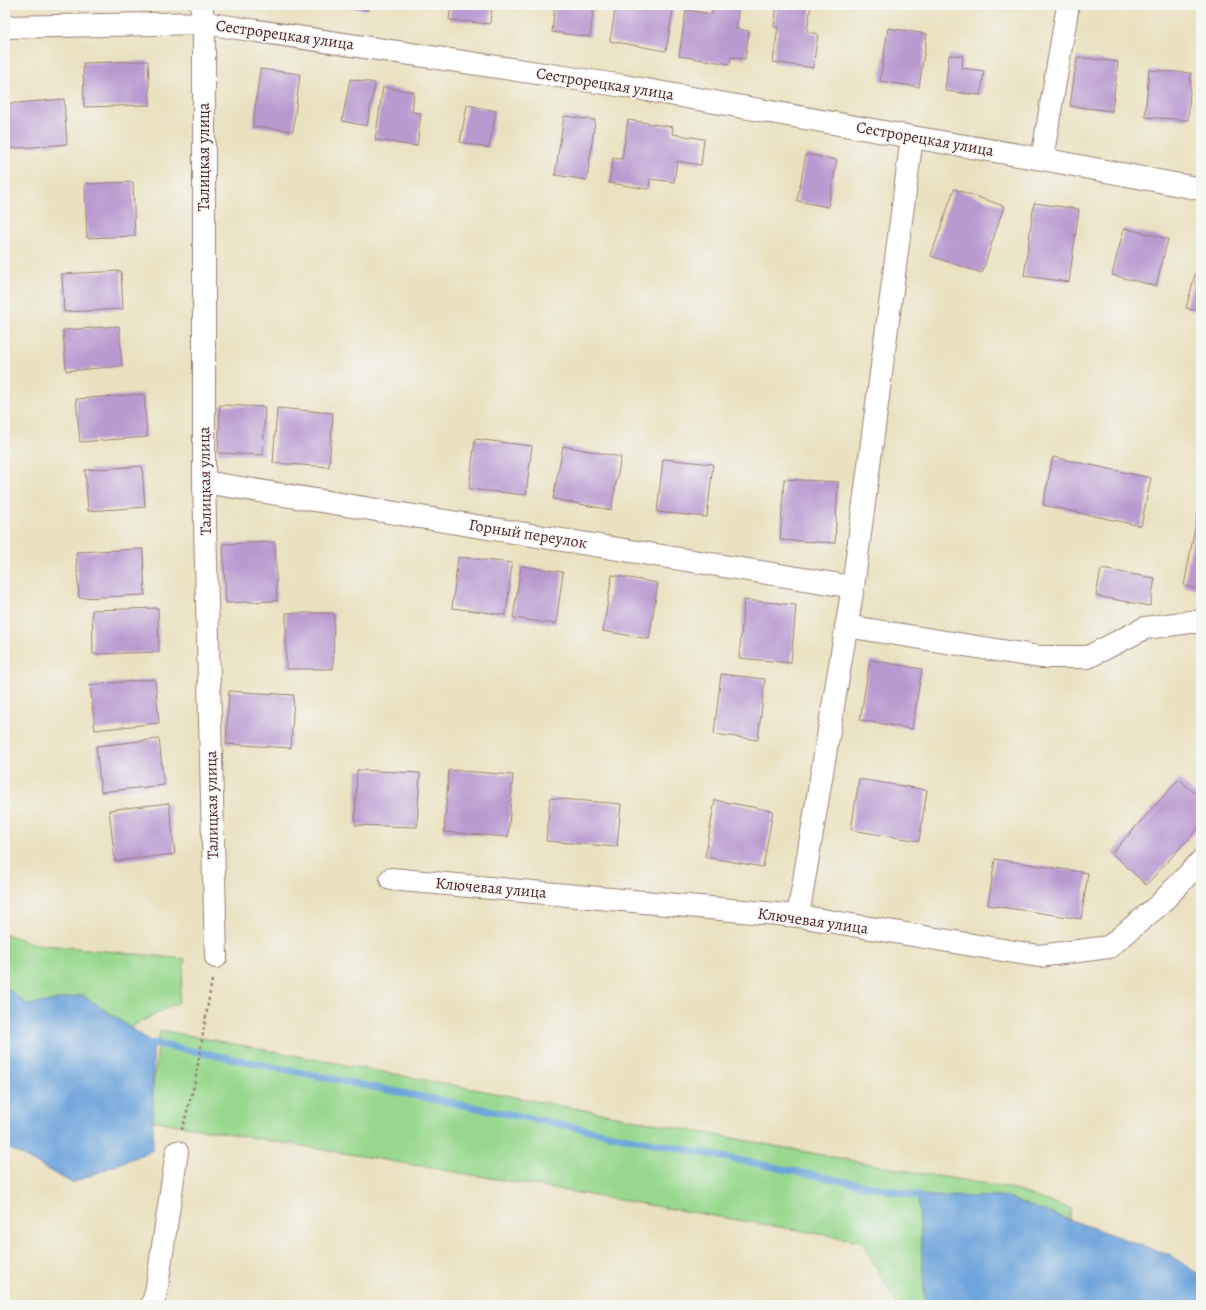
<svg xmlns="http://www.w3.org/2000/svg" width="1206" height="1310" font-family="Alegreya,serif">
	<style>
		.green { fill: #98d88e; stroke: #717c5c }
		.water { fill: #6da4db; stroke: #5c6283 }
		.lines { fill: none; stroke-linecap: round; stroke-linejoin: round }
		.stream { stroke: #6da4db; stroke-width: 7 }
		.building { fill: #b99ad0 }
		.minor-casing { stroke: #9a8076; stroke-width: 24 }
		.path { stroke: #9a8076; stroke-width: 2.5; stroke-dasharray: 3 3; stroke-linecap: butt }
		.minor { stroke: #fff; stroke-width: 22 }
		.labels { text-anchor: middle; dominant-baseline: central; stroke-width: 3.5; stroke-linejoin: round; paint-order: stroke }
		.street-label { font-size: 16px; fill: #4a1f2b; stroke: #f6f6f2 }
	</style>
	<rect width="100%" height="100%" fill="#f6f6f2"/>
	<filter id="ink" filterUnits="userSpaceOnUse"><feTurbulence type="fractalNoise" baseFrequency=".025" numOctaves="2"/><feDisplacementMap in="SourceGraphic" scale="8" xChannelSelector="R" yChannelSelector="G"/><feConvolveMatrix kernelMatrix="1 2 1 2 8 2 1 2 1" color-interpolation-filters="sRGB"/></filter>
	<filter id="wash" filterUnits="userSpaceOnUse"><feTurbulence type="fractalNoise" baseFrequency=".012" numOctaves="4" result="noise"/><feDisplacementMap in="SourceGraphic" scale="16" xChannelSelector="R" yChannelSelector="G"/><feGaussianBlur stdDeviation="0.9" result="paint"/><feColorMatrix in="noise" values="0 0 0 0 0 0 0 0 0 0 0 0 0 0 0 0 0 1.4 0 .05"/><feComposite in="paint" operator="in"/></filter>
	<g filter="url(#wash)">
		<rect width="100%" height="100%" fill="#eae1c0"/>
		<!-- green -->
		<path class="green" d="M 5,934 L 36,944 L 185,959 L 179,1002 L 5,1092 Z
			M 160,1030 L 913,1172 L 1006,1187 L 1072,1209 L 1049,1305 L 898,1305 L 861,1241 L 149,1120 Z"/>
		<!-- water -->
		<path class="water" d="M 5,987 L 28,1005 L 83,995 L 153,1043 L 153,1150 L 72,1183 L 5,1146 Z
			M 918,1196 L 1005,1197 L 1172,1256 L 1201,1276 L 1201,1305 L 925,1305 Z"/>
		<g class="lines">
			<!-- stream -->
			<path class="stream" d="M 153,1043 L 918,1196"/>
		</g>
		<g id="blocks">
			<!-- building -->
			<path class="building" d="M 335,5 L 369,5 L 368,10 L 335,7 Z
				M 451,5 L 492,5 L 490,24 L 449,20 Z
				M 555,5 L 594,5 L 590,37 L 552,32 Z
				M 616,5 L 674,5 L 666,51 L 610,41 Z
				M 714,5 L 739,5 L 736,29 L 749,31 L 745,59 L 731,57 L 730,64 L 679,56 L 686,10 L 712,14 Z
				M 777,5 L 811,5 L 807,32 L 818,34 L 813,68 L 773,62 L 778,27 L 774,27 Z
				M 888,28 L 927,34 L 919,87 L 880,81 Z
				M 949,55 L 963,56 L 962,68 L 984,71 L 981,95 L 945,91 Z
				M 1077,57 L 1118,62 L 1112,111 L 1070,106 Z
				M 148,61 L 150,105 L 84,107 L 83,63 Z
				M 260,69 L 300,74 L 293,131 L 253,126 Z
				M 1149,70 L 1191,73 L 1188,120 L 1145,117 Z
				M 350,79 L 375,83 L 367,126 L 342,121 Z
				M 383,87 L 414,92 L 412,112 L 421,113 L 417,146 L 375,140 Z
				M 64,99 L 67,144 L 8,149 L 5,104 Z
				M 467,105 L 496,111 L 489,148 L 460,142 Z
				M 564,116 L 595,120 L 587,180 L 555,175 Z
				M 628,120 L 673,127 L 672,134 L 704,139 L 701,165 L 677,161 L 674,182 L 650,179 L 649,189 L 609,183 L 613,158 L 622,159 Z
				M 806,154 L 837,160 L 828,207 L 797,201 Z
				M 133,182 L 135,236 L 87,238 L 85,184 Z
				M 954,189 L 1004,206 L 982,273 L 931,256 Z
				M 1034,203 L 1079,209 L 1069,282 L 1024,276 Z
				M 1124,228 L 1168,239 L 1156,286 L 1112,275 Z
				M 1199,260 L 1201,261 L 1201,312 L 1186,308 Z
				M 121,271 L 123,309 L 64,312 L 62,274 Z
				M 119,326 L 122,366 L 66,371 L 63,330 Z
				M 144,394 L 147,437 L 80,442 L 76,399 Z
				M 220,405 L 265,407 L 263,455 L 218,453 Z
				M 277,408 L 333,413 L 329,467 L 273,463 Z
				M 475,439 L 532,446 L 526,495 L 469,489 Z
				M 563,446 L 621,457 L 611,510 L 553,499 Z
				M 1053,457 L 1151,478 L 1141,526 L 1043,505 Z
				M 663,459 L 713,464 L 707,517 L 657,512 Z
				M 142,466 L 145,507 L 88,511 L 85,470 Z
				M 784,479 L 838,482 L 835,543 L 780,540 Z
				M 1200,500 L 1201,500 L 1201,589 L 1184,586 Z
				M 275,542 L 277,601 L 226,603 L 223,544 Z
				M 143,549 L 145,595 L 79,598 L 76,552 Z
				M 458,557 L 512,563 L 506,615 L 452,608 Z
				M 521,566 L 563,572 L 556,624 L 513,618 Z
				M 1101,569 L 1155,578 L 1150,606 L 1096,596 Z
				M 612,575 L 658,583 L 649,639 L 603,631 Z
				M 744,600 L 796,605 L 791,663 L 739,658 Z
				M 158,608 L 159,652 L 93,654 L 92,610 Z
				M 286,613 L 334,613 L 333,669 L 286,669 Z
				M 870,660 L 922,669 L 912,729 L 860,720 Z
				M 721,674 L 765,679 L 758,740 L 714,734 Z
				M 155,679 L 159,723 L 95,730 L 90,685 Z
				M 229,691 L 294,695 L 291,748 L 226,744 Z
				M 159,739 L 164,785 L 101,792 L 96,746 Z
				M 357,770 L 420,773 L 417,827 L 355,825 Z
				M 449,770 L 513,775 L 508,837 L 444,832 Z
				M 859,779 L 927,790 L 919,841 L 851,830 Z
				M 1179,779 L 1201,799 L 1201,825 L 1146,885 L 1112,853 Z
				M 550,798 L 621,804 L 617,847 L 546,841 Z
				M 715,800 L 773,811 L 763,867 L 705,857 Z
				M 169,803 L 175,854 L 115,861 L 109,810 Z
				M 995,859 L 1088,873 L 1081,919 L 988,905 Z"/>
		</g>
	</g>
	<g filter="url(#ink)">
		<use href="#blocks" fill-opacity="0" stroke="#9a8076" stroke-width="1"/>
		<g class="lines">
			<defs>
				<path id="minor" d="M 201,5 L 204,23 L 204,482 L 216,957
					M 5,27 L 204,23 L 624,86 L 912,137 L 1042,159 L 1201,189
					M 1042,159 L 1068,5
					M 204,482 L 853,587
					M 846,626 L 1040,657 L 1088,657 L 1145,628 L 1190,622 L 1201,622
					M 391,879 L 798,916 L 1039,956 L 1109,947 L 1159,905 L 1201,861
					M 798,916 L 853,587 L 912,137
					M 152,1305 L 156,1293 L 177,1152"/>
			</defs>
			<!-- minor casing -->
			<use href="#minor" class="minor-casing"/>
			<!-- path -->
			<path class="path" d="M 182,1130 L 195,1082 L 212,980"/>
			<!-- minor -->
			<use href="#minor" class="minor"/>
		</g>
	</g>
	<g class="labels">
		<!-- street labels -->
		<g class="street-label">
			<text transform="translate(285 35) rotate(8)">Сестрорецкая улица</text>
			<text transform="translate(605 84) rotate(9)">Сестрорецкая улица</text>
			<text transform="translate(925 139) rotate(10)">Сестрорецкая улица</text>
			<text transform="translate(204 157) rotate(-90)">Талицкая улица</text>
			<text transform="translate(205 481) rotate(-91)">Талицкая улица</text>
			<text transform="translate(528 534) rotate(9)">Горный переулок</text>
			<text transform="translate(212 805) rotate(-91)">Талицкая улица</text>
			<text transform="translate(491 888) rotate(5)">Ключевая улица</text>
			<text transform="translate(813 921) rotate(8)">Ключевая улица</text>
		</g>
	</g>
	<!-- margin -->
	<rect width="1206" height="1310" fill="none" stroke="#f6f6f2" stroke-width="20"/>
</svg>
